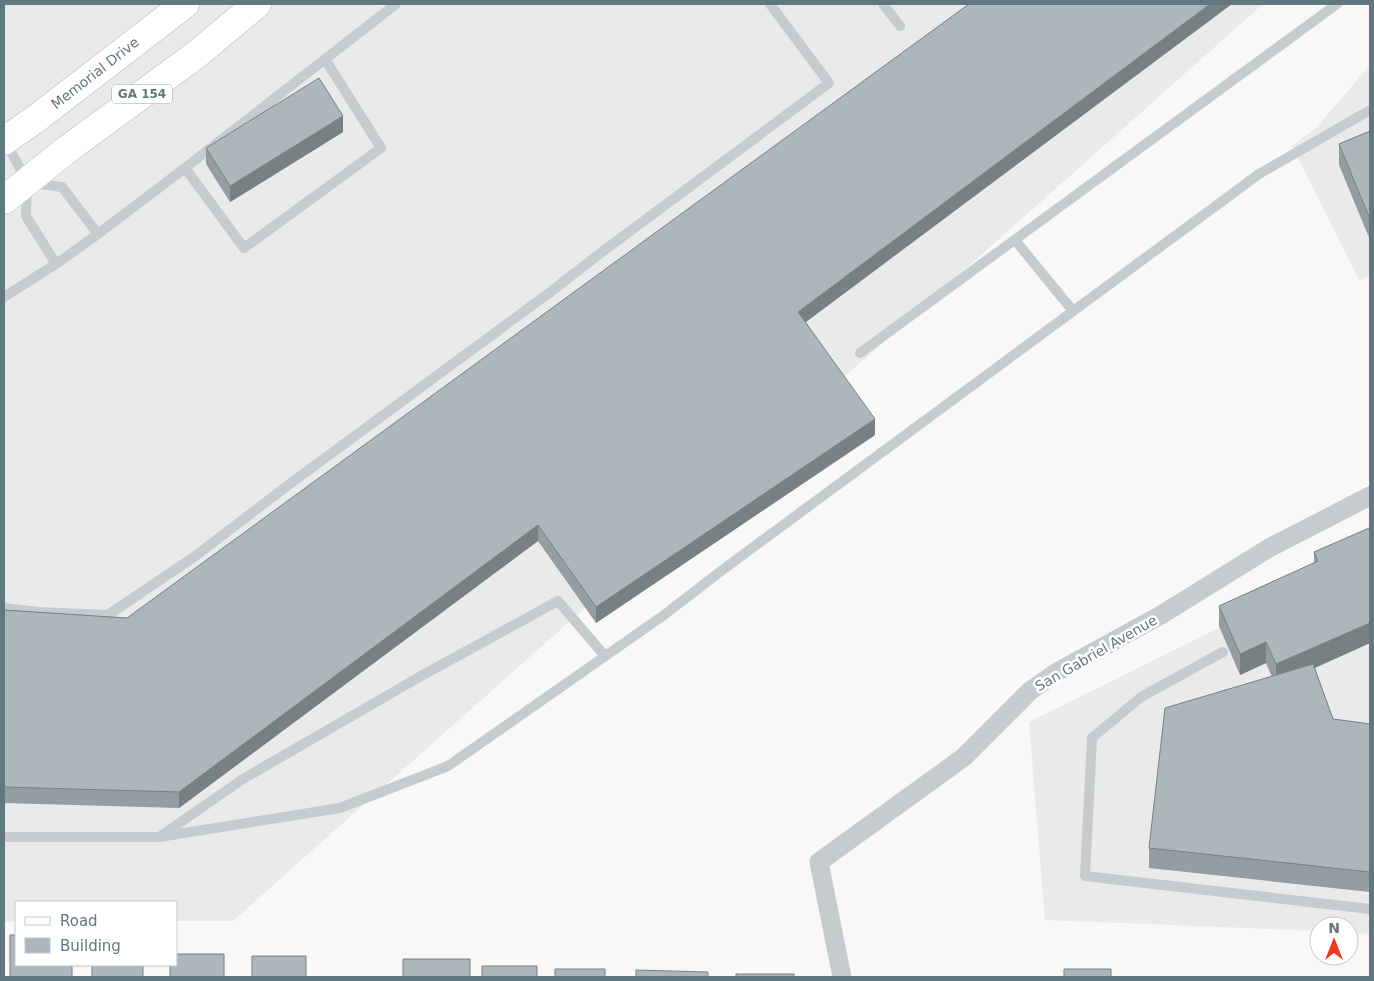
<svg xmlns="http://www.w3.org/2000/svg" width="1374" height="981" font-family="'DejaVu Sans',sans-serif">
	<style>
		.built { fill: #e9eae9 }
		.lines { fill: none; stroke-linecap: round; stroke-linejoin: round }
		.primary-casing { stroke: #b9bec1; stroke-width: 29 }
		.service { stroke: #c6cbce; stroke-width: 10 }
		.minor { stroke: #c6cbce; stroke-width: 19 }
		.primary { stroke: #fff; stroke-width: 28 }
		.wall { fill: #949da1 }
		.shaded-wall { fill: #788083 }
		.building { fill: #acb7bb; stroke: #788083 }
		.labels { text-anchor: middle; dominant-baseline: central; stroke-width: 5; stroke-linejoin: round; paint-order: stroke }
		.shield { fill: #fff; stroke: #90a0a8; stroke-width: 1 }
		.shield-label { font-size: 12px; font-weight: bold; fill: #617883 }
		.street-label { font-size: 14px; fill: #617883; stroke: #fff }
	</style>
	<rect width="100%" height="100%" fill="#f9f8f6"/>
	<!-- built -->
	<path class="built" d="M 4,4 L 1263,4 L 233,921 L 176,921 L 176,902 L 16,902 L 16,922 L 4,922 Z
		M 1370,65 L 1370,276 L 1359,280 L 1292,146 L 1316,128 Z
		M 1370,553 L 1370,934 L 1349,933 L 1349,926 L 1319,926 L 1319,931 L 1045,920 L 1029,722 Z"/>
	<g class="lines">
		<defs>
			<path id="primary" d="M 4,141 L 37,118 L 185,4
				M 4,200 L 65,151 L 197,54 L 257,4"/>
		</defs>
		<!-- primary casing -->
		<use href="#primary" class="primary-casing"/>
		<!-- service -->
		<path class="service" d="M 883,4 L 900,26
			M 6,142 L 27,182 L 26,216 L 56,264
			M 185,168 L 244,248 L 381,148 L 325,59
			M 32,183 L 62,187 L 98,234
			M 1015,240 L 1073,311
			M 4,297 L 56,264 L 98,234 L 185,168 L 396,4
			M 860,353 L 1337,4
			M 4,608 L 38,612 L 108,615 L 194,557 L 287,486 L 553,290 L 598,255 L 829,83 L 770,4
			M 1223,652 L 1141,697 L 1092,738 L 1085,876 L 1370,909
			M 162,835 L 243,779 L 421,676 L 558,601 L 605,656
			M 4,837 L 159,837 L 340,808 L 448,766 L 664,615 L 721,571 L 1259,174 L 1370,110"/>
		<!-- minor -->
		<path class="minor" d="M 842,977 L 819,862 L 964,757 L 1030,691 L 1057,672 L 1161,615 L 1269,548 L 1370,496"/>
		<!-- primary -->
		<use href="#primary" class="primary"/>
	</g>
	<!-- wall -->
	<path class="wall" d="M 1370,131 L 1370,240 L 1339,165 L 1339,144 Z
		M 343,132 L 230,202 L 206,164 L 206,148 Z
		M 806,322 L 875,435 L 596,623 L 538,541 L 179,808 L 4,803 L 4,610 L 127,618 Z
		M 1370,530 L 1370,643 L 1315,668 L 1333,719 L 1370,724 L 1370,892 L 1149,868 L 1149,848 L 1272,677 L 1266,663 L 1240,675 L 1219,626 L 1219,606 L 1314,563 L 1314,552 Z"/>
	<!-- shaded-wall -->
	<path class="shaded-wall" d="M 1210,4 L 1232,4 L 798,328 L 798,312 Z
		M 343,116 L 343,132 L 230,202 L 230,186 Z
		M 875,419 L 875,435 L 596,623 L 596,607 Z
		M 538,525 L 538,541 L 179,808 L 179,792 Z
		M 1370,623 L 1370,643 L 1276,685 L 1276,664 Z
		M 1266,642 L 1266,663 L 1240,675 L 1240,654 Z"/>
	<!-- building -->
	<path class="building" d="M 969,4 L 1210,4 L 798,312 L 875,419 L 596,607 L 538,525 L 179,792 L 4,787 L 4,610 L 127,618 Z
		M 319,78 L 343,116 L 230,186 L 206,148 Z
		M 1370,131 L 1370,219 L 1339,144 Z
		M 1369,528 L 1370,530 L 1370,623 L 1276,664 L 1266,642 L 1240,654 L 1219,606 L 1318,561 L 1314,552 Z
		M 1313,664 L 1333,719 L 1370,724 L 1370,872 L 1149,848 L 1165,708 Z
		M 10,935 L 16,935 L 16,965 L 72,965 L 72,977 L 10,977 Z
		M 176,954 L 224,954 L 224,977 L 170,977 L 170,965 L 176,965 Z
		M 252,956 L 306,956 L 306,977 L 252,977 Z
		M 403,959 L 470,959 L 470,977 L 403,977 Z
		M 92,965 L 143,965 L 143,977 L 92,977 Z
		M 482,966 L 537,966 L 537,977 L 482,977 Z
		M 555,969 L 605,969 L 605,977 L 555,977 Z
		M 1064,969 L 1111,969 L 1111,977 L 1064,977 Z
		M 636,970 L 708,972 L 708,977 L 636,977 Z
		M 736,974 L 794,974 L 794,977 L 736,977 Z"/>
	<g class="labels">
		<!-- shield labels -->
		<rect class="shield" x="112" y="84.5" width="60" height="19" rx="4"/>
		<g class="shield-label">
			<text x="142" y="94">GA 154</text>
		</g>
		<!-- street labels -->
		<g class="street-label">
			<text transform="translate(95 73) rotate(-38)">Memorial Drive</text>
			<text transform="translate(1096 653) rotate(-30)">San Gabriel Avenue</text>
		</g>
	</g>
	<!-- border -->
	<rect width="1374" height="981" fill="none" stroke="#617883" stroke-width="10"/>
	<!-- legend -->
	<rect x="15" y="901" width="162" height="65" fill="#ffffff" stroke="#c0c9cd"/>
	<rect x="25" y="917" width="25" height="8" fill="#ffffff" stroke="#c0c9cd"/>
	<text x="60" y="926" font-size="15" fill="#617883">Road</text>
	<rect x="25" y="938" width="25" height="15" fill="#acb7bb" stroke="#c0c9cd"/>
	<text x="60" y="951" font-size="15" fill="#617883">Building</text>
	<!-- north arrow -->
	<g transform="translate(1334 941)"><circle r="24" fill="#ffffff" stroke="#c0c9cd"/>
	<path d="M0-4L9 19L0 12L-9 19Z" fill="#f2371c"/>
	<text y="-8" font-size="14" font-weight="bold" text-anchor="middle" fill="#617883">N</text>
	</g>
</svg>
